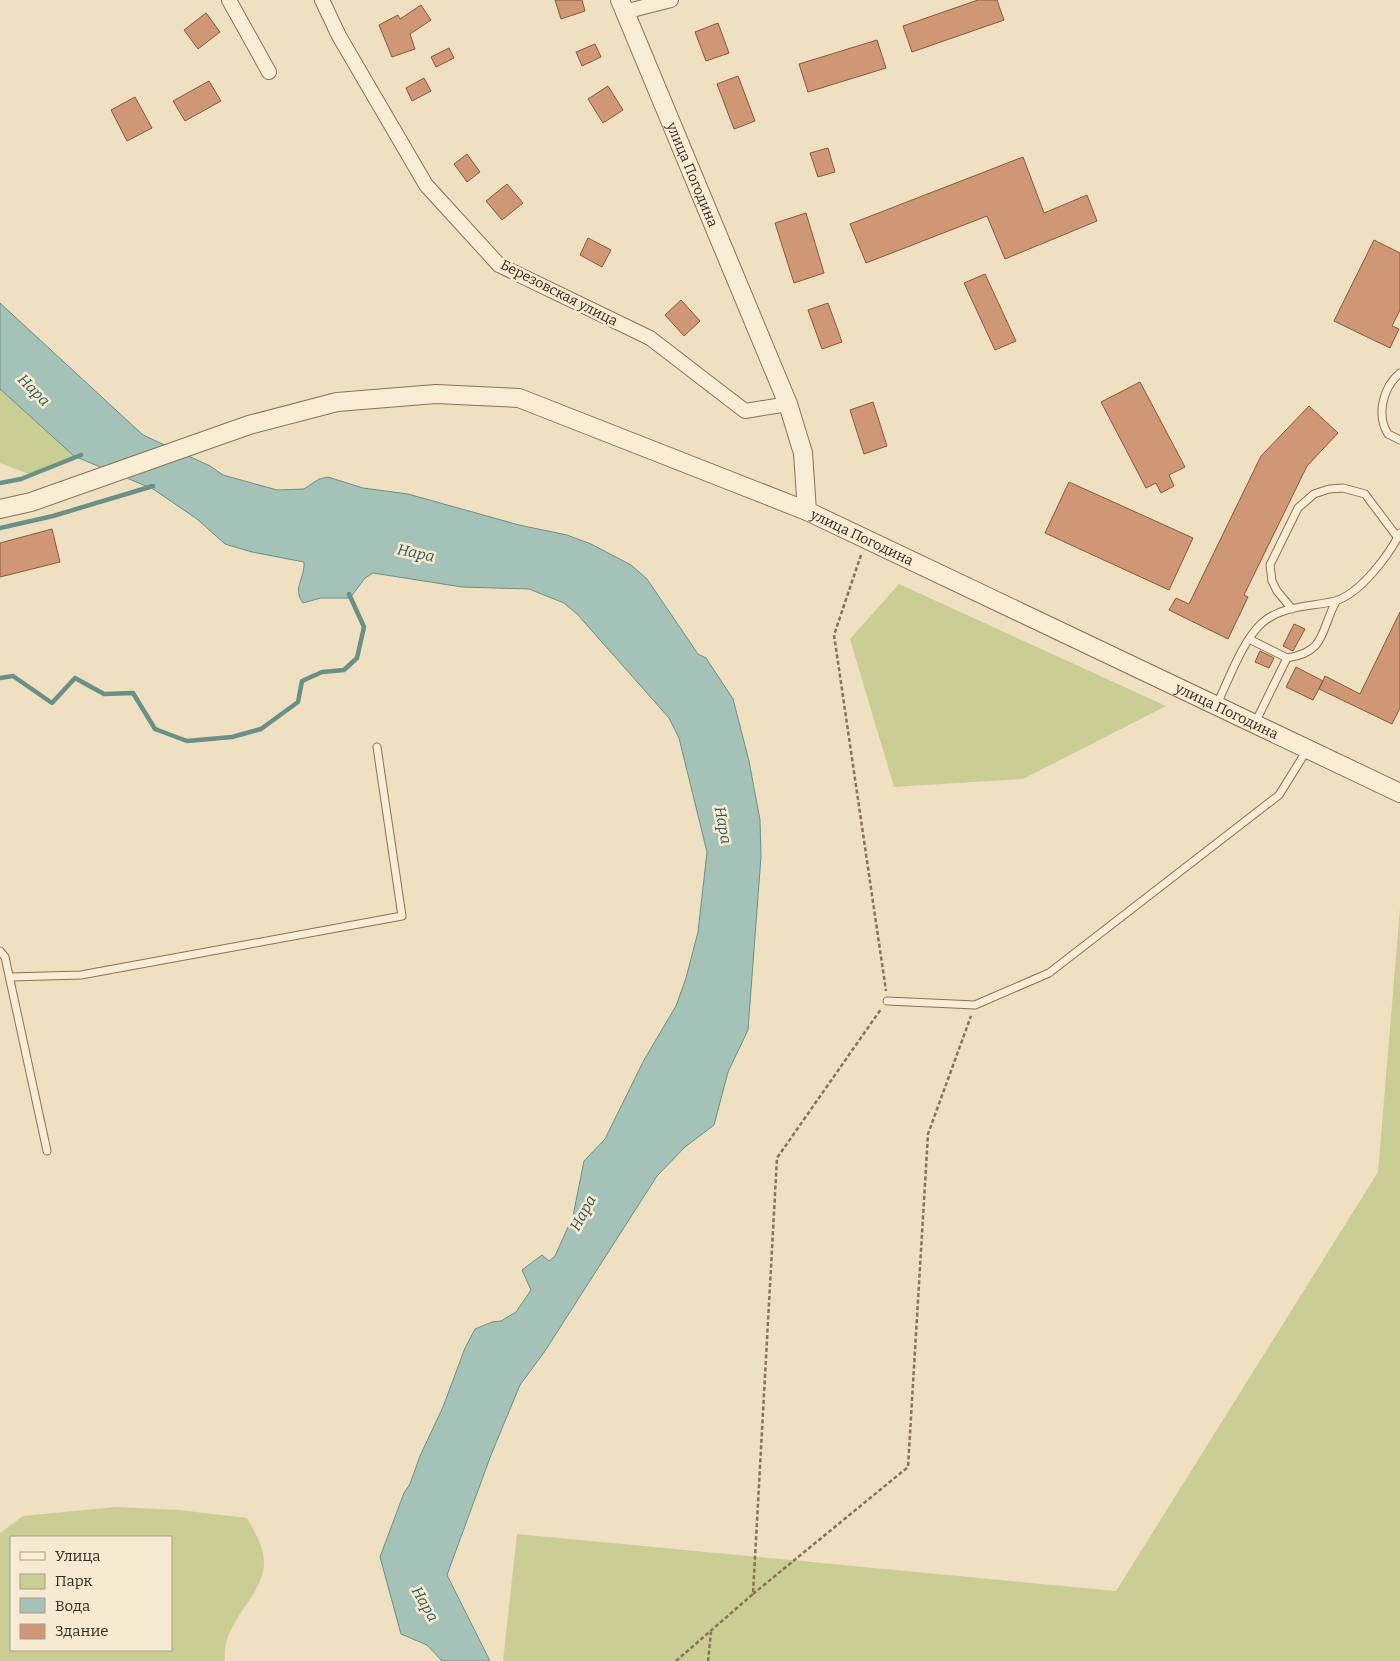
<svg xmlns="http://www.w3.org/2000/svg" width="1400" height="1661" font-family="Bitter,serif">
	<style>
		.green { fill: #cace95; fill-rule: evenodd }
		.water { fill: #a4c2b8; stroke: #6b9085 }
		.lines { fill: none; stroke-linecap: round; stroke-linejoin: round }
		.stream { stroke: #6b9085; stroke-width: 4.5 }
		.building { fill: #cf9776; stroke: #8a583d }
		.service-casing { stroke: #8a7158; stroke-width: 9 }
		.minor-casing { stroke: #8a7158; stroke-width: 16 }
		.tertiary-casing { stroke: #8a7158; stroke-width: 20 }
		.path { stroke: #8a7158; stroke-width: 2.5; stroke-dasharray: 4 2.5; stroke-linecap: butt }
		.service { stroke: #faedd5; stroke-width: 7 }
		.minor { stroke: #faedd5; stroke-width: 14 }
		.tertiary { stroke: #faedd5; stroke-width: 18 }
		.labels { text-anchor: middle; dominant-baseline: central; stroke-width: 5; stroke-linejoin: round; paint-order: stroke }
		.street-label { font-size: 14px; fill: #39291d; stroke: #f7ead2 }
		.water-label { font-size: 15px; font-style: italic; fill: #2c5955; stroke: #f7ead2 }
	</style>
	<rect width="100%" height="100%" fill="#efe0c2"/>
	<!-- green -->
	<path class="green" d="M 0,389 L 74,456 L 31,475 L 0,463 Z
		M 899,584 L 1166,706 L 1023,779 L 894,787 L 850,639 Z
		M 1400,908 L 1400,1661 L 503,1661 L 517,1534 L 1116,1591 L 1378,1172 Z
		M 116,1507 L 179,1510 L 247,1518 C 255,1532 265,1549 264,1565 C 262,1598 221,1622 225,1661 L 0,1661 L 0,1533 L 23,1516 ZM 11,1537 L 171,1537 L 171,1650 L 11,1650 Z"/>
	<!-- water -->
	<path class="water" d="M 0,303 L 143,435 L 210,466 L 223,475 L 277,490 L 304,489 L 319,479 L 328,477 L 363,488 L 408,494 L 519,525 L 567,535 L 591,544 L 631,565 L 647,579 L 698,654 L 706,658 L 733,699 L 749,761 L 760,820 L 761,856 L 748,1030 L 728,1072 L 714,1125 L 685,1147 L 657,1176 L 545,1351 L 520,1385 L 491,1455 L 447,1575 L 490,1661 L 442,1661 L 427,1645 L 401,1634 L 380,1557 L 404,1493 L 410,1484 L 420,1456 L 443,1407 L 465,1348 L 475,1329 L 492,1322 L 501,1321 L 516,1312 L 531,1290 L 522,1270 L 542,1255 L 549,1261 L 555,1256 L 573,1216 L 584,1161 L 605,1139 L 644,1060 L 676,1006 L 686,978 L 698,932 L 707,852 L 679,738 L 669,718 L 578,615 L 564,603 L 529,589 L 462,587 L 373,573 L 365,578 L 350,598 L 321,598 L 303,603 C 292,588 305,579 304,562 L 252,552 L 225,544 L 197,519 L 153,489 L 74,456 L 0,389 Z"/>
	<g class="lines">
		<!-- stream -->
		<path class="stream" d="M 0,483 L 21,479 L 81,455
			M 0,528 L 53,516 L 153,486
			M 0,678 L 13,676 L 52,703 L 75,678 L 104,694 L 133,693 L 155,729 L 187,741 L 232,737 L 261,729 L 298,702 L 302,681 L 322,672 L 344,670 L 357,658 L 364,627 L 349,594"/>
	</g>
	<!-- building -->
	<path class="building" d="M 555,0 L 582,0 L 585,11 L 561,19 Z
		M 978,0 L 997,0 L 1004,20 L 912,52 L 903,26 Z
		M 421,5 L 431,20 L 410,34 L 415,49 L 392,57 L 379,25 L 398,15 L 400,19 Z
		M 206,13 L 220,32 L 198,49 L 184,30 Z
		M 718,23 L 729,53 L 706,61 L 695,32 Z
		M 877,40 L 886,68 L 808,92 L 799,64 Z
		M 595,44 L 601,57 L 582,66 L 576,52 Z
		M 449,48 L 454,58 L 436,67 L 431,57 Z
		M 738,76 L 755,121 L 734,129 L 717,84 Z
		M 424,78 L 431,91 L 412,101 L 406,88 Z
		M 209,81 L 221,101 L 185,121 L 173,101 Z
		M 608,86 L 623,110 L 603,123 L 588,99 Z
		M 135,97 L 152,128 L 127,141 L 111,110 Z
		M 828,148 L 835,172 L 818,177 L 810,153 Z
		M 467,154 L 480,172 L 467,182 L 454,164 Z
		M 1023,157 L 1044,213 L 1087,195 L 1097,221 L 1005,259 L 987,216 L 866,263 L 850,224 Z
		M 507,184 L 523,203 L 502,220 L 486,201 Z
		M 806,213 L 824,273 L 794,283 L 775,223 Z
		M 588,238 L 611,250 L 602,267 L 580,255 Z
		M 1374,240 L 1400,253 L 1400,310 L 1392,326 L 1399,329 L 1390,348 L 1334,321 Z
		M 985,274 L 1016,341 L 995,350 L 964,283 Z
		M 681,300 L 700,321 L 684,336 L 665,315 Z
		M 828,303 L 842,342 L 822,349 L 808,310 Z
		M 1140,382 L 1185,467 L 1169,475 L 1174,486 L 1161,493 L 1156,483 L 1146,488 L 1101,402 Z
		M 873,402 L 887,446 L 864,454 L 850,410 Z
		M 1309,406 L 1338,433 L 1307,466 L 1244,595 L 1248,597 L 1228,639 L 1169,610 L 1176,598 L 1189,604 L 1261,456 Z
		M 1069,482 L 1193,538 L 1169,590 L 1045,533 Z
		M 52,529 L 60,562 L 0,577 L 0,543 Z
		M 1400,612 L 1400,708 L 1392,724 L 1319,689 L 1325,676 L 1360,694 Z
		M 1294,624 L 1305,629 L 1293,651 L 1283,646 Z
		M 1260,651 L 1274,658 L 1269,668 L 1255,662 Z
		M 1296,667 L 1323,681 L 1313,700 L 1286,687 Z"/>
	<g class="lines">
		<defs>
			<path id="service" d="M 1400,373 C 1383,387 1376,415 1388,434 L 1400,440
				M 1292,609 L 1277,591 L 1272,581 L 1270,565 L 1298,508 L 1314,494 L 1329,489 L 1343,488 L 1365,494 L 1398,538
				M 1249,639 L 1287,658 L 1254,725
				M 1287,658 C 1328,652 1320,628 1337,600
				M 1216,706 C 1228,682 1242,641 1262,623 C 1282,605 1311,607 1335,601 C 1360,594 1389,555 1400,533
				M 0,951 L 5,957 L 47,1151
				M 10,977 L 81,975 L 402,916 L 377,747
				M 887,1001 L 975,1005 L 1049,973 L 1279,795 L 1307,750"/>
			<path id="minor" d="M 229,0 L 269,72
				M 322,0 L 339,36 L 426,185 L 499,265 L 650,338 L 745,411 L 788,404
				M 624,12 L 671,0"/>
			<g id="tertiary">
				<path id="s1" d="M 620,0 L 788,404 L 803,453 L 807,511 L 1400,793"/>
				<path d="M 0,509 L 31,502 L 249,425 L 337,402 L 436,394 L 519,398 L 807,511"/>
			</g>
		</defs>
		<!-- service casing -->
		<use href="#service" class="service-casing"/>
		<!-- minor casing -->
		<use href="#minor" class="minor-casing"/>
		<!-- tertiary casing -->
		<use href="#tertiary" class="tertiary-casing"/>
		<!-- path -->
		<path class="path" d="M 861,555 L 834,635 L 886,991
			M 753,1594 L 908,1467 L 928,1134 L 971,1016
			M 676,1661 L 753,1594 L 777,1158 L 881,1009
			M 708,1661 L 711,1632"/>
		<!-- service -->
		<use href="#service" class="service"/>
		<!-- minor -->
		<use href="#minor" class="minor"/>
		<!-- tertiary -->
		<use href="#tertiary" class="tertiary"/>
	</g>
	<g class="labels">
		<!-- street labels -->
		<g class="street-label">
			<text stroke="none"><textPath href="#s1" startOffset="189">улица Погодина</textPath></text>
			<text transform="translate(559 293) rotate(27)">Березовская улица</text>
			<text stroke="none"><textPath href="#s1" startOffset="608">улица Погодина</textPath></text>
			<text stroke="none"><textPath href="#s1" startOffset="1012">улица Погодина</textPath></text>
		</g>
		<!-- water labels -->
		<g class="water-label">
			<text transform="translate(34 390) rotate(45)">Нара</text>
			<text transform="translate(416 553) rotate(12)">Нара</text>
			<text transform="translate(723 825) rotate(79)">Нара</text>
			<text transform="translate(583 1213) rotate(-62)">Нара</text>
			<text transform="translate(425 1604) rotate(60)">Нара</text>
		</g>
	</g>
	<!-- legend -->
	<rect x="10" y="1536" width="162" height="115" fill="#f7ead2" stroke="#ab9d8a"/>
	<rect x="20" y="1552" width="25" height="8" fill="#faedd5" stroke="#ab9d8a"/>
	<text x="55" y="1561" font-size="15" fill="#39291d">Улица</text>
	<rect x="20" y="1574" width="25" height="15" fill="#cace95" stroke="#ab9d8a"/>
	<text x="55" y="1586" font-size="15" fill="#39291d">Парк</text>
	<rect x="20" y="1598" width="25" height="15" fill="#a4c2b8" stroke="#ab9d8a"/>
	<text x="55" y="1611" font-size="15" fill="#39291d">Вода</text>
	<rect x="20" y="1624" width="25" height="15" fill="#cf9776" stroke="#ab9d8a"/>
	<text x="55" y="1636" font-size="15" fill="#39291d">Здание</text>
</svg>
